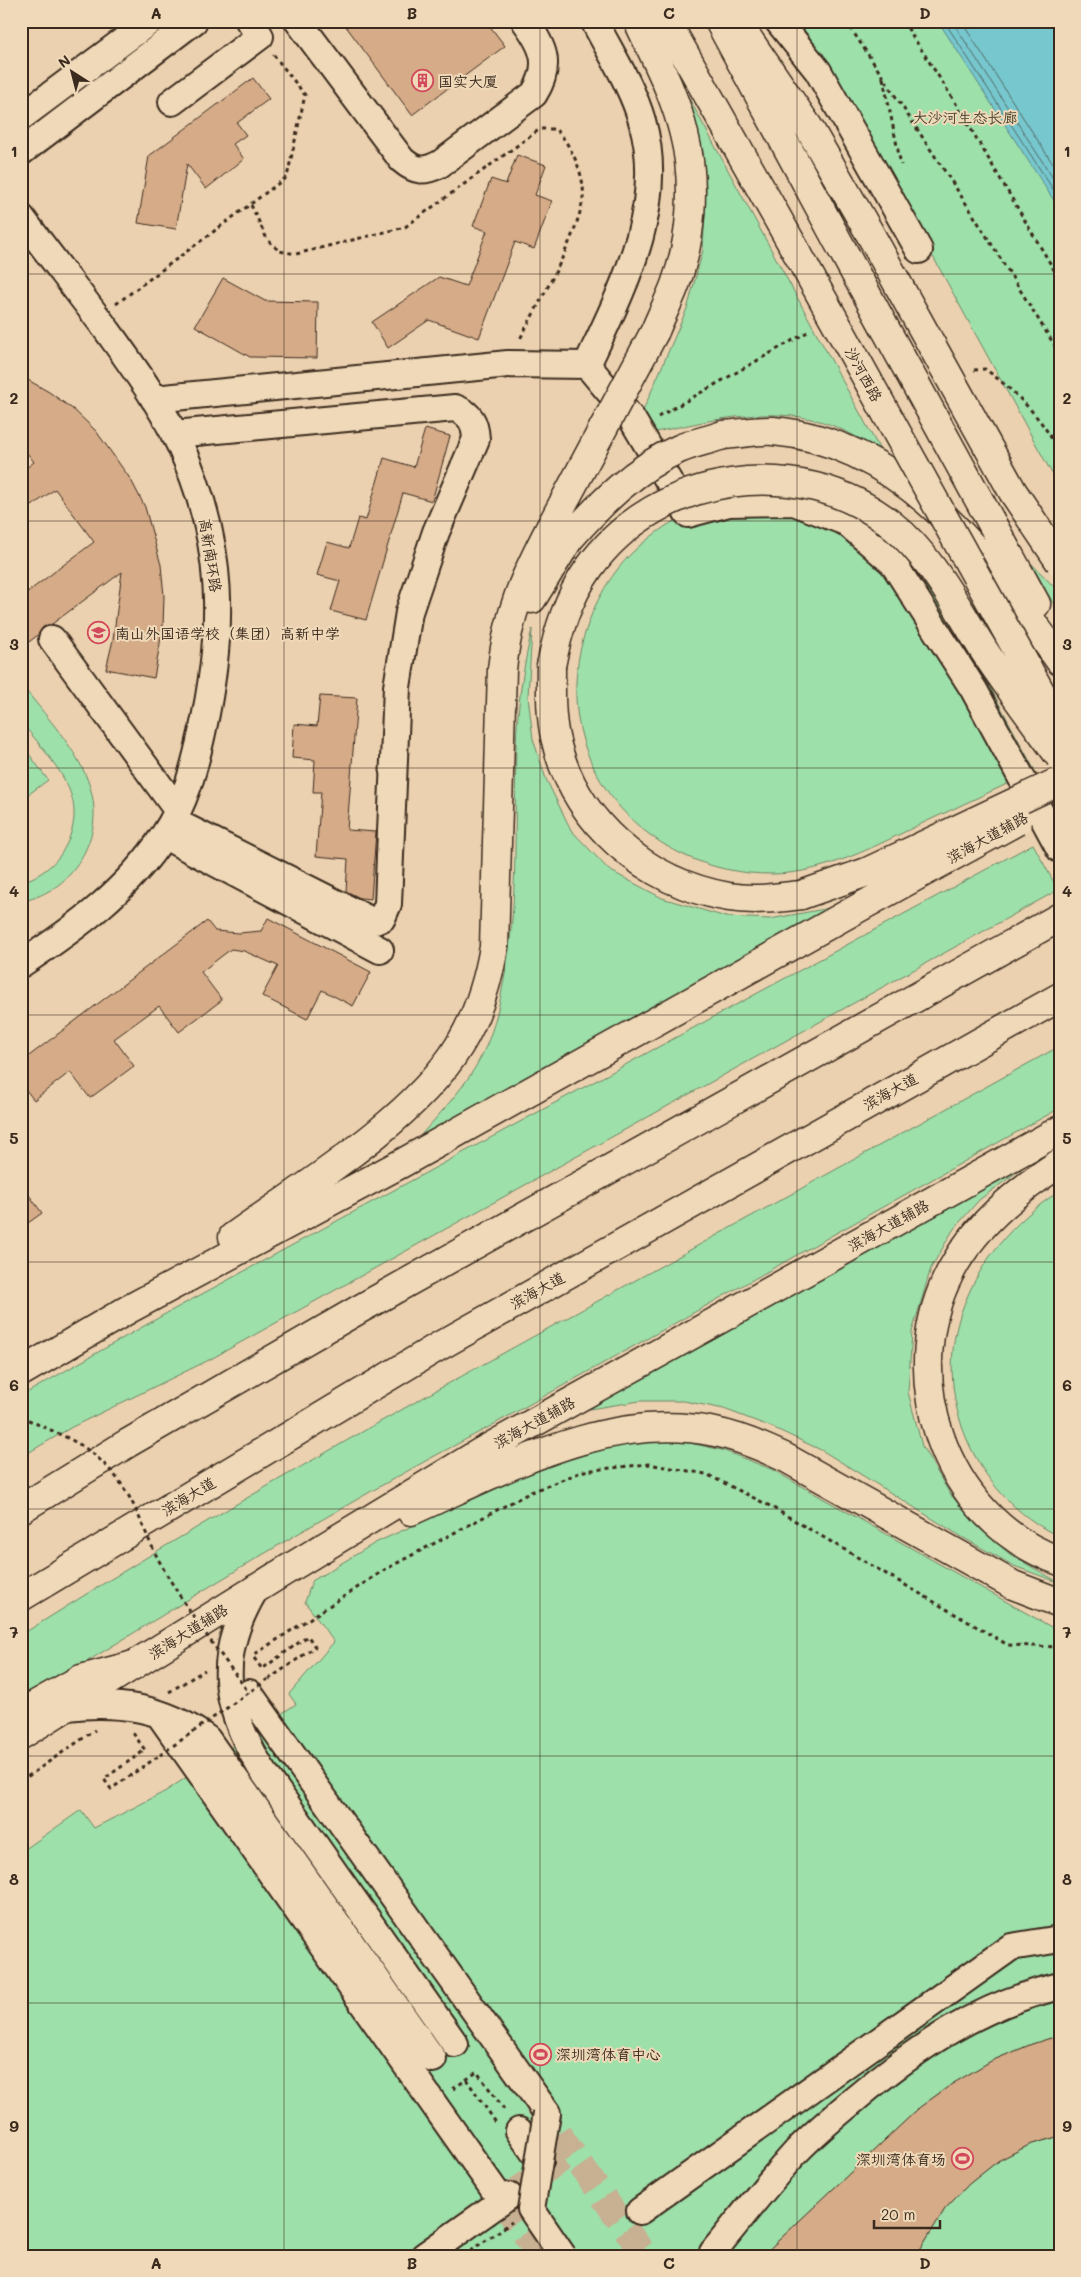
<svg xmlns="http://www.w3.org/2000/svg" width="1081" height="2277" font-family="Mali,'LXGW WenKai TC',sans-serif">
	<style>
		.green { fill: #9de0aa; stroke: #6c8564 }
		.water { fill: #76c7ce; stroke: #5e8888 }
		.lines { fill: none; stroke-linecap: round; stroke-linejoin: round }
		.shore { stroke: #536964; stroke-width: 1 }
		.building { fill: #d5ab88; stroke: #3b2a1e }
		.minor-tunnel { stroke: #c8b092; stroke-width: 26; stroke-dasharray: 26 13; stroke-linecap: butt }
		.minor-casing { stroke: #3b2a1e; stroke-width: 30 }
		.major-casing { stroke: #3b2a1e; stroke-width: 31 }
		.highway-casing { stroke: #3b2a1e; stroke-width: 31 }
		.path { stroke: #3b2a1e; stroke-width: 3; stroke-dasharray: 4 4; stroke-linecap: butt }
		.minor { stroke: #efd9b8; stroke-width: 26 }
		.major { stroke: #efd9b8; stroke-width: 28 }
		.highway { stroke: #efd9b8; stroke-width: 28 }
		.minor-bridge-casing { stroke: #3b2a1e; stroke-width: 30; stroke-linecap: butt }
		.major-bridge-casing { stroke: #3b2a1e; stroke-width: 31; stroke-linecap: butt }
		.path-bridge { stroke: #3b2a1e; stroke-width: 3; stroke-dasharray: 4 4; stroke-linecap: butt }
		.minor-bridge { stroke: #efd9b8; stroke-width: 26 }
		.major-bridge { stroke: #efd9b8; stroke-width: 28 }
		.grid { fill: none; stroke: #3b2a1e; stroke-width: 1; stroke-opacity: 0.55 }
		.labels { text-anchor: middle; dominant-baseline: central; stroke-width: 4; stroke-linejoin: round; paint-order: stroke }
		.poi-label { font-size: 15px; fill: #3b2a1e; stroke: #efd9b8; text-anchor: start }
		.park-label { font-size: 15px; fill: #4a4533; stroke: #efd9b8 }
		.street-label { font-size: 15px; fill: #3b2a1e; stroke: #efd9b8 }
		.neatline { fill: none; stroke: #3b2a1e; stroke-width: 2 }
		.grid-label { font-size: 16px; text-anchor: middle; font-weight: bold; fill: #3b2a1e }
	</style>
	<rect width="100%" height="100%" fill="#ebd1af"/>
	<filter id="ink" filterUnits="userSpaceOnUse"><feTurbulence type="fractalNoise" baseFrequency=".02" numOctaves="2"/><feDisplacementMap in="SourceGraphic" scale="10" xChannelSelector="R" yChannelSelector="G"/><feConvolveMatrix kernelMatrix="1 2 1 2 8 2 1 2 1" color-interpolation-filters="sRGB"/></filter>
	<g filter="url(#ink)">
		<!-- green -->
		<path class="green" d="M 797,21 L 1060,21 L 1060,488 L 886,171 L 809,36 Z
			M 684,89 L 880,450 C 858,438 836,424 811,419 C 760,408 706,421 656,432 L 647,429 L 642,413 L 688,306 L 703,250 L 706,188 L 703,151 Z
			M 758,499 L 902,559 L 931,592 L 961,633 L 1035,771 C 998,788 960,806 923,823 C 877,845 827,873 774,874 C 640,876 540,754 588,624 C 599,592 620,560 648,539 C 657,532 670,522 681,518 C 705,509 733,505 758,499 Z
			M 1031,563 L 1060,593 L 1060,616 Z
			M 532,629 L 528,696 L 533,739 L 546,779 L 571,830 L 609,870 L 662,898 L 726,917 L 770,919 L 835,907 L 420,1136 C 443,1110 467,1085 482,1055 C 492,1035 498,1012 502,990 C 519,910 514,829 516,748 C 517,707 523,669 532,629 Z
			M 21,684 C 59,734 119,788 83,855 C 70,881 48,895 21,902 L 21,882 C 39,877 57,864 65,847 C 88,803 63,775 37,741 C 32,735 23,726 21,719 C 19,708 21,695 21,684 Z
			M 21,743 L 48,780 L 21,800 Z
			M 1033,844 L 1058,890 L 209,1360 L 72,1427 L 21,1457 L 21,1396 L 167,1313 Z
			M 1060,1046 L 1060,1108 L 489,1427 C 328,1511 175,1608 21,1702 L 21,1635 C 205,1518 396,1412 587,1307 C 744,1220 902,1133 1060,1046 Z
			M 1025,1166 L 979,1200 L 953,1230 L 931,1268 L 912,1332 L 908,1392 L 922,1446 L 950,1494 L 978,1527 L 1011,1555 L 1060,1583 L 1014,1566 L 962,1537 L 823,1451 L 774,1428 L 724,1409 L 684,1401 L 640,1401 L 583,1410 Z
			M 1060,1191 L 1060,1537 C 971,1495 926,1386 968,1295 C 986,1253 1021,1215 1060,1191 Z
			M 636,1438 L 681,1441 L 722,1450 L 771,1469 L 1060,1632 L 1060,2256 L 21,2256 L 21,1852 L 81,1810 L 94,1828 L 166,1791 L 296,1704 L 289,1694 L 334,1642 L 305,1602 L 312,1581 L 375,1543 L 537,1469 L 592,1447 Z"/>
		<!-- water -->
		<path class="water" d="M 938,21 L 1060,21 L 1060,210 Z"/>
		<g class="lines">
			<!-- shore -->
			<path class="shore" d="M 944,21 L 1060,200
				M 952,21 L 1060,189
				M 961,21 L 1060,175"/>
		</g>
		<!-- building -->
		<path class="building" d="M 342,21 L 486,21 L 505,46 L 412,115 Z
			M 253,78 L 269,99 L 237,123 L 246,135 L 233,144 L 244,159 L 206,189 L 187,164 L 176,229 L 138,223 L 149,156 Z
			M 517,155 L 546,165 L 535,195 L 552,201 L 534,249 L 515,242 L 479,338 L 429,320 L 388,348 L 372,322 L 439,277 L 466,286 L 487,231 L 473,226 L 491,179 L 506,184 Z
			M 223,278 L 265,301 L 318,302 L 317,358 L 250,357 L 195,326 Z
			M 21,376 L 49,392 L 74,410 L 96,431 L 131,480 L 145,507 L 161,565 L 164,596 L 163,626 L 154,678 L 106,669 L 113,640 L 122,572 L 52,624 L 43,627 L 38,635 L 21,648 L 21,597 L 94,542 L 55,489 L 21,514 L 21,472 L 34,462 L 21,445 Z
			M 425,429 L 450,436 L 432,501 L 403,493 L 366,620 L 331,611 L 340,581 L 317,575 L 327,542 L 349,548 L 358,518 L 366,520 L 384,458 L 414,467 Z
			M 320,696 L 357,698 L 347,830 L 376,832 L 371,899 L 360,898 L 346,891 L 348,859 L 316,856 L 321,792 L 313,792 L 315,760 L 292,758 L 294,724 L 317,726 Z
			M 268,918 L 371,972 L 353,1006 L 322,990 L 307,1019 L 262,996 L 278,966 L 244,951 L 231,949 L 201,972 L 222,1000 L 179,1032 L 159,1006 L 114,1039 L 134,1066 L 90,1098 L 70,1072 L 34,1100 L 21,1084 L 21,1062 L 207,921 L 215,931 L 239,933 L 261,931 Z
			M 21,1184 L 42,1213 L 21,1228 Z
			M 1060,2035 L 1060,2136 L 1029,2145 L 998,2161 L 969,2184 L 945,2209 L 916,2256 L 762,2256 L 920,2107 L 952,2084 L 991,2061 L 1032,2044 Z"/>
		<g class="lines">
			<!-- minor-tunnel -->
			<path class="minor-tunnel" d="M 536,2102 L 645,2256
				M 509,2196 L 572,2152
				M 502,2201 L 540,2256"/>
			<defs>
				<path id="minor" d="M 298,21 L 402,160 C 416,172 424,172 440,164 L 534,94 C 552,65 544,47 525,21
					M 778,21 L 818,71 L 919,250
					M 172,102 L 260,36 L 249,21
					M 21,117 L 150,21
					M 21,152 L 194,21
					M 21,217 C 50,256 80,294 109,333 C 134,368 161,405 180,445 C 225,544 225,628 202,733 C 194,769 185,804 164,835 C 128,890 76,928 21,964
					M 587,365 C 622,290 667,206 642,121 C 632,86 611,54 594,21
					M 154,399 L 508,364 L 587,365 L 632,419 L 688,514 L 729,503 L 794,502 L 846,522 L 893,563 L 974,690 L 1060,849
					M 52,639 L 178,811
					M 173,821 L 368,919 L 375,921 L 382,918 L 388,904 L 397,687 L 409,612 L 436,532 L 476,439 C 475,423 471,414 455,408 L 174,434
					M 176,842 L 380,950
					M 256,1588 C 216,1654 222,1703 261,1768 L 455,2044
					M 249,1693 L 547,2113
					M 66,1707 C 118,1701 164,1707 207,1739 L 433,2059
					M 159,1714 L 502,2201
					M 519,2131 L 540,2161
					M 640,2211 L 1011,1947 L 1060,1939
					M 713,2252 C 740,2219 767,2184 796,2152 C 814,2133 835,2116 855,2099 C 916,2048 981,2004 1060,1986
					M 424,2256 L 509,2196"/>
				<path id="major" d="M 638,21 C 655,58 675,95 684,134 C 696,181 692,240 675,285 C 669,301 661,316 655,331
					M 666,21 L 805,267
					M 719,21 L 842,249
					M 736,21 L 809,128 L 869,232
					M 885,328 L 1036,604
					M 723,435 C 739,434 757,430 773,431 C 906,442 989,561 1060,661
					M 532,599 L 569,539
					M 551,666 C 551,690 550,713 555,737 C 573,821 646,883 729,897 C 753,901 777,898 801,895
					M 1060,1163 C 1020,1189 980,1221 956,1262 C 892,1368 942,1520 1060,1561
					M 233,1237 C 302,1188 415,1119 459,1046 C 478,1015 488,982 494,947 L 502,669 C 508,613 524,578 550,528
					M 21,1372 L 129,1309 L 404,1162 L 871,901
					M 411,1511 C 506,1469 607,1410 715,1432 C 740,1437 763,1447 786,1458 L 1013,1585 L 1060,1603
					M 21,1735 L 288,1569 L 481,1452 L 1060,1130"/>
				<path id="highway" d="M 21,1509 L 128,1443 L 358,1310 L 1060,917
					M 21,1597 L 436,1348 L 1060,997
					M 21,1713 L 81,1679 L 134,1665"/>
			</defs>
			<!-- minor casing -->
			<use href="#minor" class="minor-casing"/>
			<!-- major casing -->
			<use href="#major" class="major-casing"/>
			<!-- highway casing -->
			<use href="#highway" class="highway-casing"/>
			<!-- path -->
			<path class="path" d="M 846,21 L 969,208 L 1060,354
				M 903,21 L 955,102 L 1060,280
				M 883,78 L 901,165
				M 251,205 L 267,239 L 279,251 L 296,254 L 405,227 L 540,129 L 555,129 C 570,142 586,177 583,198 C 577,239 539,302 519,341
				M 116,304 L 287,177 L 305,95 L 273,54
				M 974,370 L 985,369 C 1014,390 1046,421 1060,455
				M 658,417 L 811,330
				M 255,1654 L 386,1569 L 531,1492 L 584,1471 L 648,1464 L 706,1474 L 768,1505 L 1008,1645 L 1060,1647
				M 254,1658 L 262,1669 L 308,1636 L 315,1647 L 269,1679
				M 169,1692 L 205,1670
				M 133,1733 L 145,1750 L 104,1779 L 111,1789 L 160,1755
				M 21,1781 L 95,1730
				M 466,2079 L 497,2124
				M 453,2089 L 477,2072 L 506,2112"/>
			<!-- minor -->
			<use href="#minor" class="minor"/>
			<!-- major -->
			<use href="#major" class="major"/>
			<!-- highway -->
			<use href="#highway" class="highway"/>
			<defs>
				<path id="minor-bridge" d="M 547,2113 L 531,2209 L 563,2256"/>
				<path id="major-bridge" d="M 869,232 L 1013,492 L 1060,562
					M 842,249 L 885,328
					M 805,267 L 1060,727
					M 550,528 L 655,331
					M 569,539 C 600,504 635,468 679,449 C 693,443 709,440 723,435
					M 551,666 C 558,630 568,598 589,568 C 657,472 800,451 892,525 C 932,557 956,606 983,649 C 1007,686 1034,721 1060,757
					M 801,895 L 867,872 L 1060,781
					M 871,901 L 1017,821"/>
			</defs>
			<!-- minor-bridge casing -->
			<use href="#minor-bridge" class="minor-bridge-casing"/>
			<!-- major-bridge casing -->
			<use href="#major-bridge" class="major-bridge-casing"/>
			<!-- path-bridge -->
			<path class="path-bridge" d="M 21,1416 C 47,1430 76,1438 98,1458 C 137,1493 139,1526 163,1568 C 188,1612 219,1652 249,1693
				M 160,1755 L 268,1679
				M 464,2256 L 512,2222"/>
			<!-- minor-bridge -->
			<use href="#minor-bridge" class="minor-bridge"/>
			<!-- major-bridge -->
			<use href="#major-bridge" class="major-bridge"/>
		</g>
	</g>
	<!-- grid -->
	<path class="grid" d="M 284,21 L 284,2256M 540,21 L 540,2256M 797,21 L 797,2256M 21,274 L 1060,274M 21,521 L 1060,521M 21,768 L 1060,768M 21,1015 L 1060,1015M 21,1262 L 1060,1262M 21,1509 L 1060,1509M 21,1756 L 1060,1756M 21,2003 L 1060,2003"/>
	<!-- icons -->
	<defs>
		<symbol id="building-ring" viewBox="-11 -11 22 22"><circle r="9.5" fill="#efd9b8" stroke="#d1495b" stroke-width="1.5"/><path d="M-4-6H4V6H1V3H-1V6H-4ZM-2.5-4.3h1.7v1.8h-1.7ZM.8-4.3h1.7v1.8H.8ZM-2.5-1h1.7V.8h-1.7ZM.8-1h1.7V.8H.8Z" fill="#d1495b"/></symbol>
		<symbol id="school-ring" viewBox="-11 -11 22 22"><circle r="9.5" fill="#efd9b8" stroke="#d1495b" stroke-width="1.5"/><path d="M0-5L7-2L0 1L-7-2ZM-4 1L0 2.5L4 1V4Q0 6-4 4Z" fill="#d1495b"/></symbol>
		<symbol id="stadium-ring" viewBox="-11 -11 22 22"><circle r="9.5" fill="#efd9b8" stroke="#d1495b" stroke-width="1.5"/><path d="M0-5a6.5 5 0 1 0 0 10a6.5 5 0 1 0 0-10ZM-3.5-1.8h7v3.6h-7Z" fill="#d1495b"/></symbol>
	</defs>
	<g fill-rule="evenodd">
		<use href="#building-ring" x="410" y="68" width="25" height="25"/>
		<use href="#school-ring" x="86" y="620" width="25" height="25"/>
		<use href="#stadium-ring" x="528" y="2042" width="25" height="25"/>
		<use href="#stadium-ring" x="950" y="2146" width="25" height="25"/>
	</g>
	<g class="labels">
		<!-- poi labels -->
		<g class="poi-label">
			<text x="438" y="81">国实大厦</text>
			<text x="115" y="633">南山外国语学校（集团）高新中学</text>
			<text x="556" y="2054">深圳湾体育中心</text>
			<text x="946" y="2159" text-anchor="end">深圳湾体育场</text>
		</g>
		<!-- park labels -->
		<g class="park-label">
			<text x="965" y="117">大沙河生态长廊</text>
		</g>
		<!-- street labels -->
		<g class="street-label">
			<text transform="translate(864 374) rotate(61)">沙河西路</text>
			<text transform="translate(211 555) rotate(81)">高新南环路</text>
			<text transform="translate(987 837) rotate(-29)">滨海大道辅路</text>
			<text transform="translate(890 1091) rotate(-29)">滨海大道</text>
			<text transform="translate(888 1225) rotate(-29)">滨海大道辅路</text>
			<text transform="translate(537 1290) rotate(-29)">滨海大道</text>
			<text transform="translate(534 1422) rotate(-29)">滨海大道辅路</text>
			<text transform="translate(188 1496) rotate(-31)">滨海大道</text>
			<text transform="translate(188 1631) rotate(-32)">滨海大道辅路</text>
		</g>
	</g>
	<!-- margin -->
	<rect width="1081" height="2277" fill="none" stroke="#efd9b8" stroke-width="55"/>
	<!-- north arrow -->
	<g transform="translate(72 72) rotate(324)" stroke="#efd9b8" stroke-width="4" paint-order="stroke">
	<path d="M0-4L9 19L0 12L-9 19Z" fill="#3b2a1e"/>
	<text y="-8" font-size="14" font-weight="bold" text-anchor="middle" fill="#3b2a1e">N</text>
	</g>
	<!-- scale -->
	<path d="M874 2220v8h66v-8" fill="none" stroke="#3b2a1e" stroke-width="2.5"/>
	<text x="881" y="2220" font-size="15" fill="#3b2a1e" stroke="#efd9b8" stroke-width="4" paint-order="stroke">20 m</text>
	<rect x="28" y="28" width="1026" height="2222" class="neatline"/>
	<g class="grid-label">
		<text x="156" y="19">A</text>
		<text x="412" y="19">B</text>
		<text x="669" y="19">C</text>
		<text x="925" y="19">D</text>
		<text x="14" y="157">1</text>
		<text x="1067" y="157">1</text>
		<text x="14" y="404">2</text>
		<text x="1067" y="404">2</text>
		<text x="14" y="650">3</text>
		<text x="1067" y="650">3</text>
		<text x="14" y="897">4</text>
		<text x="1067" y="897">4</text>
		<text x="14" y="1144">5</text>
		<text x="1067" y="1144">5</text>
		<text x="14" y="1391">6</text>
		<text x="1067" y="1391">6</text>
		<text x="14" y="1638">7</text>
		<text x="1067" y="1638">7</text>
		<text x="14" y="1885">8</text>
		<text x="1067" y="1885">8</text>
		<text x="14" y="2132">9</text>
		<text x="1067" y="2132">9</text>
		<text x="156" y="2269">A</text>
		<text x="412" y="2269">B</text>
		<text x="669" y="2269">C</text>
		<text x="925" y="2269">D</text>
	</g>
</svg>
